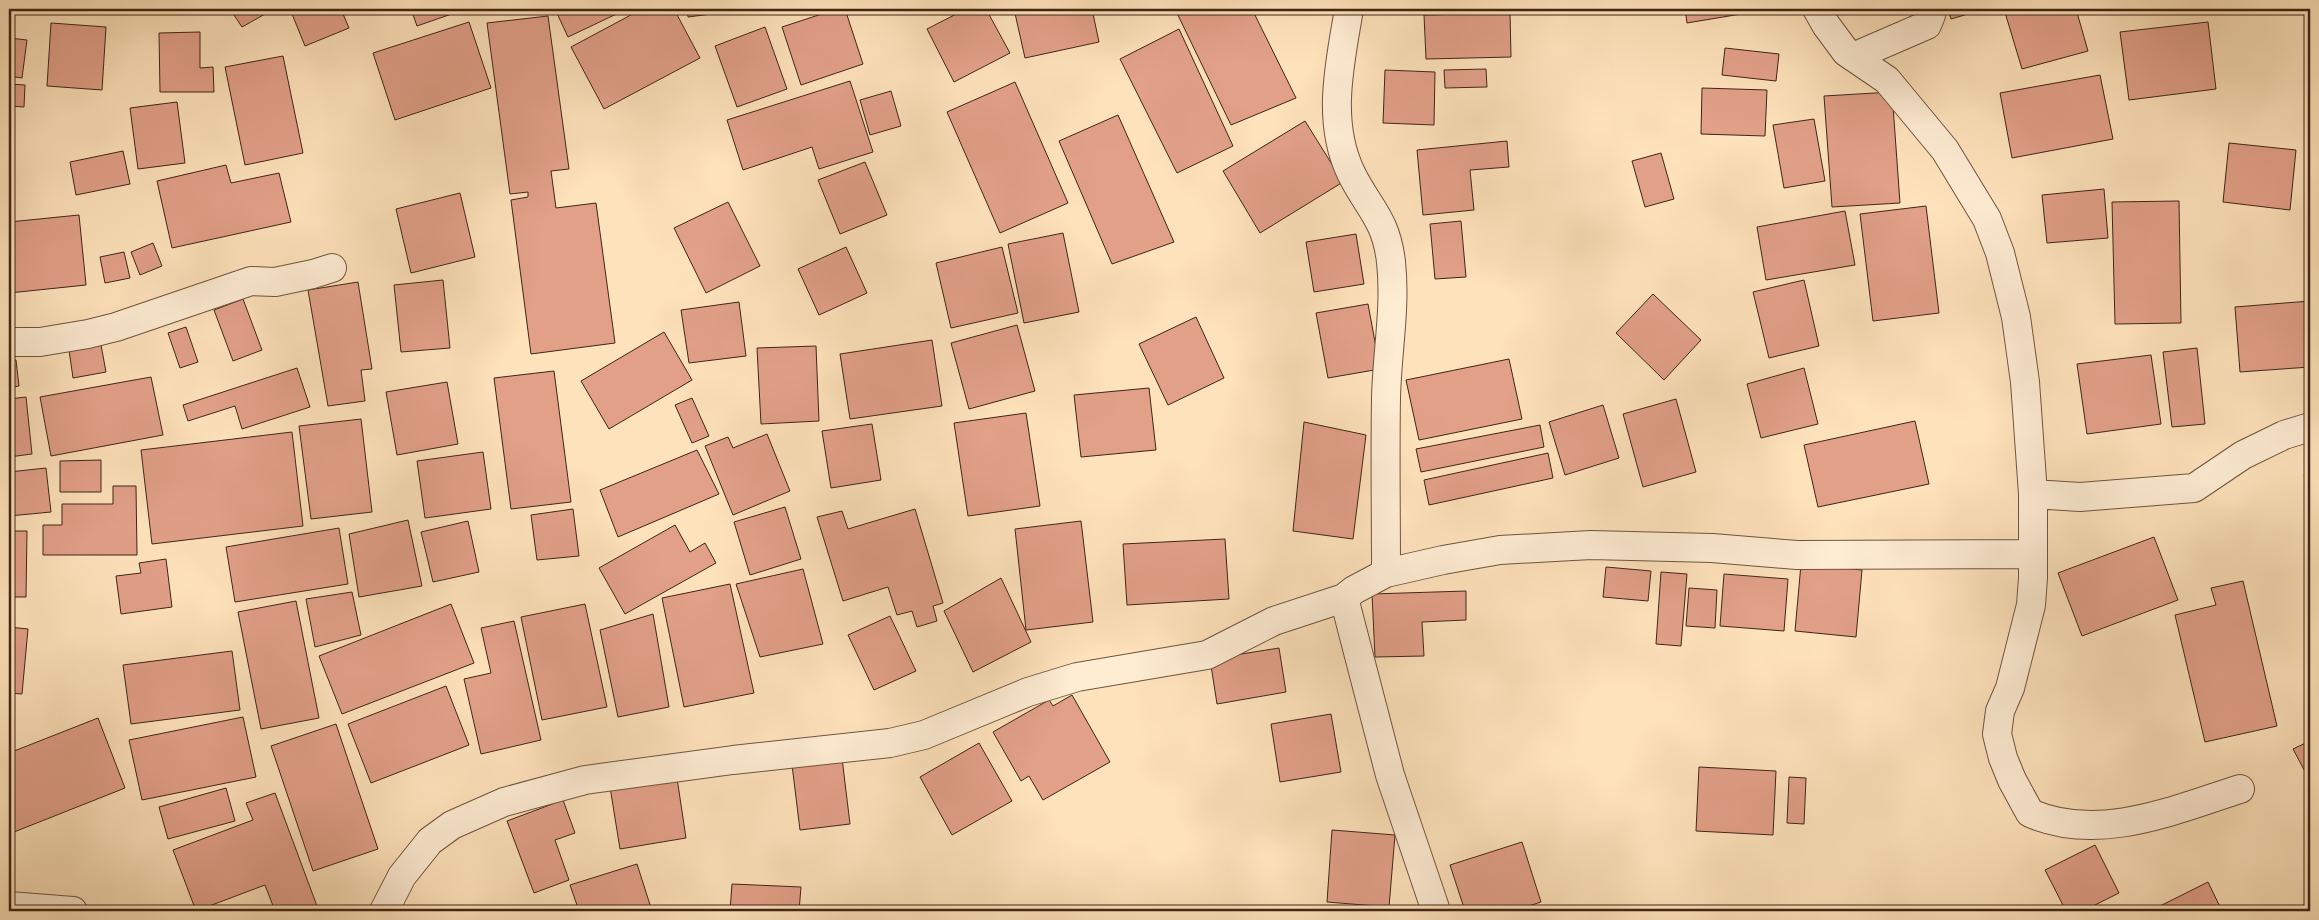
<svg xmlns="http://www.w3.org/2000/svg" width="2319" height="920" font-family="'Sorts Mill Goudy',serif">
	<style>
		.building { fill: #e2a089; stroke: #402517 }
		.lines { fill: none; stroke-linecap: round; stroke-linejoin: round }
		.street-casing { stroke: #705440; stroke-width: 30 }
		.street { stroke: #feecd3; stroke-width: 28 }
	</style>
	<rect width="100%" height="100%" fill="#fee2bb"/>
	<filter id="stains"><feTurbulence type="fractalNoise" baseFrequency=".004" numOctaves="4"/><feColorMatrix values="0 0 0 0 .2 0 0 0 0 .09 0 0 0 0 .02 0 0 0 .5 -.17"/></filter>
	<radialGradient id="worn" r=".72"><stop offset=".6" stop-color="#630" stop-opacity="0"/><stop offset="1" stop-color="#630" stop-opacity=".3"/></radialGradient>
	<!-- building -->
	<path class="building" d="M 230,9 L 274,9 L 242,27 Z
		M 290,9 L 341,9 L 349,28 L 305,46 Z
		M 411,9 L 466,9 L 417,26 Z
		M 555,9 L 627,9 L 568,37 Z
		M 642,9 L 674,9 L 700,58 L 604,109 L 571,47 Z
		M 687,9 L 751,9 L 688,17 Z
		M 837,9 L 845,9 L 863,64 L 801,85 L 782,27 Z
		M 966,9 L 986,9 L 1010,53 L 954,82 L 927,29 Z
		M 1014,9 L 1092,9 L 1099,42 L 1025,58 Z
		M 1175,9 L 1252,9 L 1296,98 L 1231,125 Z
		M 1685,9 L 1771,9 L 1687,23 Z
		M 1948,9 L 1985,9 L 1951,19 Z
		M 2004,9 L 2076,9 L 2088,51 L 2022,69 Z
		M 1510,13 L 1511,57 L 1426,59 L 1424,15 Z
		M 548,16 L 569,169 L 551,171 L 556,208 L 596,203 L 615,343 L 531,354 L 511,200 L 528,197 L 528,192 L 510,194 L 487,23 Z
		M 469,22 L 491,88 L 395,120 L 373,53 Z
		M 2208,22 L 2216,89 L 2129,100 L 2120,32 Z
		M 51,23 L 106,27 L 102,90 L 47,86 Z
		M 765,27 L 787,89 L 737,107 L 715,46 Z
		M 1179,29 L 1233,146 L 1177,173 L 1120,59 Z
		M 200,32 L 200,68 L 213,67 L 214,92 L 160,92 L 159,33 Z
		M 9,38 L 27,40 L 22,78 L 9,76 Z
		M 1725,48 L 1779,54 L 1776,81 L 1722,75 Z
		M 283,56 L 303,153 L 245,165 L 225,67 Z
		M 1486,69 L 1487,87 L 1445,88 L 1444,70 Z
		M 1385,70 L 1435,72 L 1434,125 L 1383,123 Z
		M 2100,75 L 2113,139 L 2012,158 L 2000,93 Z
		M 850,81 L 873,152 L 819,169 L 812,147 L 743,170 L 727,120 Z
		M 1015,82 L 1068,203 L 1000,233 L 947,112 Z
		M 9,84 L 25,85 L 24,107 L 9,106 Z
		M 1702,88 L 1767,90 L 1765,136 L 1701,134 Z
		M 891,91 L 901,126 L 870,135 L 860,100 Z
		M 1892,92 L 1900,203 L 1832,207 L 1824,96 Z
		M 177,102 L 185,163 L 138,169 L 130,108 Z
		M 1118,115 L 1174,242 L 1112,264 L 1059,141 Z
		M 1814,119 L 1825,181 L 1784,188 L 1773,125 Z
		M 1305,121 L 1343,182 L 1260,233 L 1223,171 Z
		M 1507,141 L 1509,167 L 1470,170 L 1474,210 L 1423,215 L 1417,150 Z
		M 2229,143 L 2296,150 L 2290,210 L 2223,202 Z
		M 123,151 L 130,184 L 76,195 L 70,162 Z
		M 1661,153 L 1674,199 L 1645,207 L 1632,161 Z
		M 865,162 L 887,215 L 840,234 L 818,180 Z
		M 226,165 L 231,183 L 279,173 L 291,222 L 172,248 L 157,181 Z
		M 2104,189 L 2108,238 L 2047,243 L 2042,195 Z
		M 460,193 L 475,257 L 411,273 L 396,209 Z
		M 2179,201 L 2181,323 L 2115,324 L 2112,202 Z
		M 728,202 L 760,266 L 706,293 L 674,228 Z
		M 1926,206 L 1939,313 L 1873,321 L 1860,214 Z
		M 1845,211 L 1855,265 L 1766,280 L 1757,227 Z
		M 79,215 L 86,285 L 9,293 L 9,222 Z
		M 1461,221 L 1466,277 L 1435,279 L 1430,224 Z
		M 1063,233 L 1079,312 L 1024,323 L 1008,244 Z
		M 1356,234 L 1364,284 L 1314,292 L 1306,242 Z
		M 153,243 L 162,266 L 140,275 L 131,252 Z
		M 846,247 L 867,293 L 819,315 L 798,269 Z
		M 1002,247 L 1018,313 L 951,328 L 936,263 Z
		M 124,252 L 130,278 L 105,283 L 100,257 Z
		M 443,280 L 450,348 L 401,352 L 394,285 Z
		M 1804,280 L 1819,346 L 1769,358 L 1753,292 Z
		M 358,282 L 372,369 L 361,370 L 365,401 L 328,406 L 308,290 Z
		M 1653,294 L 1701,340 L 1664,380 L 1616,333 Z
		M 243,299 L 262,350 L 233,361 L 214,310 Z
		M 2310,301 L 2310,367 L 2240,372 L 2235,307 Z
		M 739,302 L 746,356 L 689,363 L 681,310 Z
		M 1368,304 L 1380,369 L 1328,378 L 1316,313 Z
		M 1196,317 L 1224,378 L 1168,405 L 1139,344 Z
		M 1017,325 L 1035,391 L 969,409 L 951,343 Z
		M 186,327 L 198,362 L 180,368 L 168,333 Z
		M 664,332 L 692,380 L 609,429 L 581,381 Z
		M 932,340 L 942,406 L 850,419 L 840,354 Z
		M 101,345 L 106,372 L 73,378 L 69,350 Z
		M 816,346 L 819,421 L 761,424 L 757,348 Z
		M 2197,348 L 2205,424 L 2172,427 L 2163,352 Z
		M 2151,355 L 2161,424 L 2087,434 L 2077,364 Z
		M 1509,359 L 1522,419 L 1419,440 L 1406,380 Z
		M 16,360 L 19,386 L 9,388 L 9,361 Z
		M 297,368 L 310,407 L 242,429 L 235,406 L 188,421 L 183,405 Z
		M 1804,368 L 1818,424 L 1761,438 L 1747,384 Z
		M 554,371 L 571,502 L 511,509 L 494,378 Z
		M 151,377 L 163,435 L 51,456 L 40,397 Z
		M 447,382 L 458,444 L 397,455 L 386,392 Z
		M 1149,388 L 1156,450 L 1081,457 L 1074,395 Z
		M 26,397 L 32,454 L 9,457 L 9,399 Z
		M 692,398 L 709,436 L 692,443 L 675,405 Z
		M 1676,399 L 1696,472 L 1643,487 L 1623,414 Z
		M 1603,405 L 1619,458 L 1565,475 L 1549,422 Z
		M 1026,413 L 1040,506 L 968,516 L 954,423 Z
		M 361,419 L 372,512 L 311,519 L 299,426 Z
		M 1915,421 L 1929,484 L 1818,507 L 1804,445 Z
		M 1304,422 L 1366,435 L 1353,539 L 1293,531 Z
		M 872,424 L 881,480 L 831,488 L 822,431 Z
		M 1540,425 L 1544,447 L 1421,472 L 1416,449 Z
		M 292,432 L 303,526 L 152,544 L 141,450 Z
		M 767,434 L 790,491 L 733,515 L 705,446 L 728,437 L 733,448 Z
		M 697,450 L 719,494 L 618,537 L 600,490 Z
		M 483,452 L 491,509 L 425,518 L 417,461 Z
		M 1548,453 L 1553,478 L 1429,505 L 1424,480 Z
		M 101,460 L 101,492 L 60,492 L 60,461 Z
		M 46,468 L 51,512 L 9,516 L 9,472 Z
		M 2310,472 L 2310,487 L 2304,475 Z
		M 113,486 L 136,486 L 137,555 L 43,555 L 43,525 L 62,525 L 62,504 L 113,504 Z
		M 785,507 L 801,559 L 750,575 L 734,522 Z
		M 573,509 L 579,556 L 537,560 L 531,515 Z
		M 915,509 L 943,603 L 933,606 L 937,621 L 917,627 L 912,611 L 897,615 L 888,587 L 843,601 L 817,517 L 842,511 L 848,529 Z
		M 408,520 L 422,586 L 359,597 L 349,534 Z
		M 468,521 L 479,572 L 433,582 L 421,532 Z
		M 1081,521 L 1093,622 L 1026,630 L 1015,529 Z
		M 675,525 L 690,552 L 705,543 L 716,563 L 625,614 L 599,568 Z
		M 339,528 L 348,584 L 235,602 L 226,547 Z
		M 9,531 L 27,531 L 26,597 L 9,597 Z
		M 2154,537 L 2178,600 L 2082,636 L 2058,573 Z
		M 1225,539 L 1229,599 L 1127,605 L 1123,544 Z
		M 166,559 L 172,607 L 121,614 L 116,576 L 141,573 L 139,563 Z
		M 1801,564 L 1862,570 L 1856,637 L 1795,631 Z
		M 1606,567 L 1651,571 L 1648,601 L 1603,597 Z
		M 803,569 L 823,644 L 760,657 L 736,584 Z
		M 1661,572 L 1687,574 L 1681,646 L 1656,644 Z
		M 1724,574 L 1788,579 L 1784,631 L 1720,626 Z
		M 1001,578 L 1031,642 L 973,672 L 944,611 Z
		M 2243,581 L 2277,726 L 2205,742 L 2175,615 L 2216,605 L 2211,588 Z
		M 730,584 L 754,693 L 684,707 L 662,598 Z
		M 1689,588 L 1717,590 L 1715,628 L 1686,626 Z
		M 1466,591 L 1466,620 L 1422,622 L 1424,656 L 1375,657 L 1372,594 Z
		M 352,592 L 361,635 L 315,647 L 306,599 Z
		M 296,601 L 319,718 L 261,729 L 238,612 Z
		M 451,604 L 474,663 L 342,714 L 319,656 Z
		M 585,604 L 607,707 L 542,720 L 521,617 Z
		M 653,614 L 669,707 L 618,717 L 600,630 Z
		M 890,616 L 916,671 L 874,690 L 848,635 Z
		M 514,621 L 541,740 L 481,754 L 464,679 L 491,673 L 481,628 Z
		M 9,627 L 28,629 L 22,694 L 9,693 Z
		M 1279,648 L 1286,692 L 1217,704 L 1210,659 Z
		M 232,651 L 240,710 L 131,724 L 123,665 Z
		M 446,686 L 469,745 L 371,783 L 348,724 Z
		M 1072,695 L 1110,762 L 1043,800 L 1029,776 L 1021,781 L 993,732 L 1049,700 L 1053,706 Z
		M 1331,714 L 1341,772 L 1280,782 L 1271,724 Z
		M 243,717 L 256,777 L 142,800 L 129,740 Z
		M 98,718 L 125,788 L 9,834 L 9,753 Z
		M 336,724 L 378,849 L 313,871 L 271,746 Z
		M 2310,741 L 2310,781 L 2293,749 Z
		M 979,743 L 1012,801 L 952,835 L 920,777 Z
		M 842,758 L 850,824 L 800,830 L 792,765 Z
		M 1699,767 L 1776,771 L 1773,835 L 1696,831 Z
		M 1789,777 L 1806,778 L 1804,824 L 1787,823 Z
		M 677,778 L 686,838 L 620,849 L 610,787 Z
		M 226,788 L 235,821 L 168,839 L 159,807 Z
		M 275,793 L 317,906 L 304,911 L 275,911 L 265,885 L 196,911 L 173,850 L 253,820 L 246,803 Z
		M 563,800 L 575,833 L 555,840 L 569,880 L 534,893 L 507,821 Z
		M 1332,830 L 1395,835 L 1389,907 L 1327,902 Z
		M 1522,842 L 1541,902 L 1513,911 L 1465,911 L 1450,865 Z
		M 2095,845 L 2119,893 L 2083,911 L 2066,911 L 2045,870 Z
		M 637,864 L 652,911 L 579,911 L 570,885 Z
		M 2208,882 L 2222,911 L 2150,911 Z
		M 732,884 L 801,887 L 799,911 L 730,911 Z"/>
	<g class="lines">
		<defs>
			<path id="street" d="M 1349,9 C 1340,63 1326,121 1351,173 C 1368,208 1386,218 1391,262 C 1396,308 1387,352 1386,398 C 1385,456 1386,514 1386,573
				M 1817,9 L 1826,25 L 1846,52 L 1887,80 L 1945,150 L 1987,219 L 2000,253 L 2016,317 L 2025,382 L 2033,494 L 2033,578 L 2031,605 L 2010,688 L 2000,711 L 1997,734 L 2003,758 L 2012,780 L 2030,813 C 2099,843 2174,810 2240,789
				M 1853,57 L 1927,25 L 1931,15 L 1929,9
				M 9,342 L 40,342 L 88,334 L 116,327 L 251,281 L 275,282 L 313,274 L 332,268
				M 2033,494 L 2080,497 L 2194,488 L 2243,455 L 2284,435 L 2310,427
				M 1344,598 L 1390,775 L 1436,911
				M 9,906 L 73,911
				M 384,911 L 402,876 L 430,841 L 452,825 L 504,802 L 585,780 L 733,760 L 890,743 L 924,735 L 1028,692 L 1077,677 L 1207,655 L 1274,621 L 1344,598 L 1354,590 L 1386,573 L 1443,560 L 1500,550 L 1591,545 L 1712,548 L 1797,555 L 2031,554"/>
		</defs>
		<!-- street casing -->
		<use href="#street" class="street-casing"/>
		<!-- street -->
		<use href="#street" class="street"/>
	</g>
	<!-- margin -->
	<rect width="2319" height="920" fill="none" stroke="#fee2bb" stroke-width="30"/>
	<rect x="10" y="10" width="2299" height="900" fill="none" stroke="#402517" stroke-width="2.5"/>
	<rect x="15" y="15" width="2289" height="890" fill="none" stroke="#402517"/>
	<rect width="100%" height="100%" filter="url(#stains)"/>
	<rect width="100%" height="100%" fill="url(#worn)"/>
</svg>
